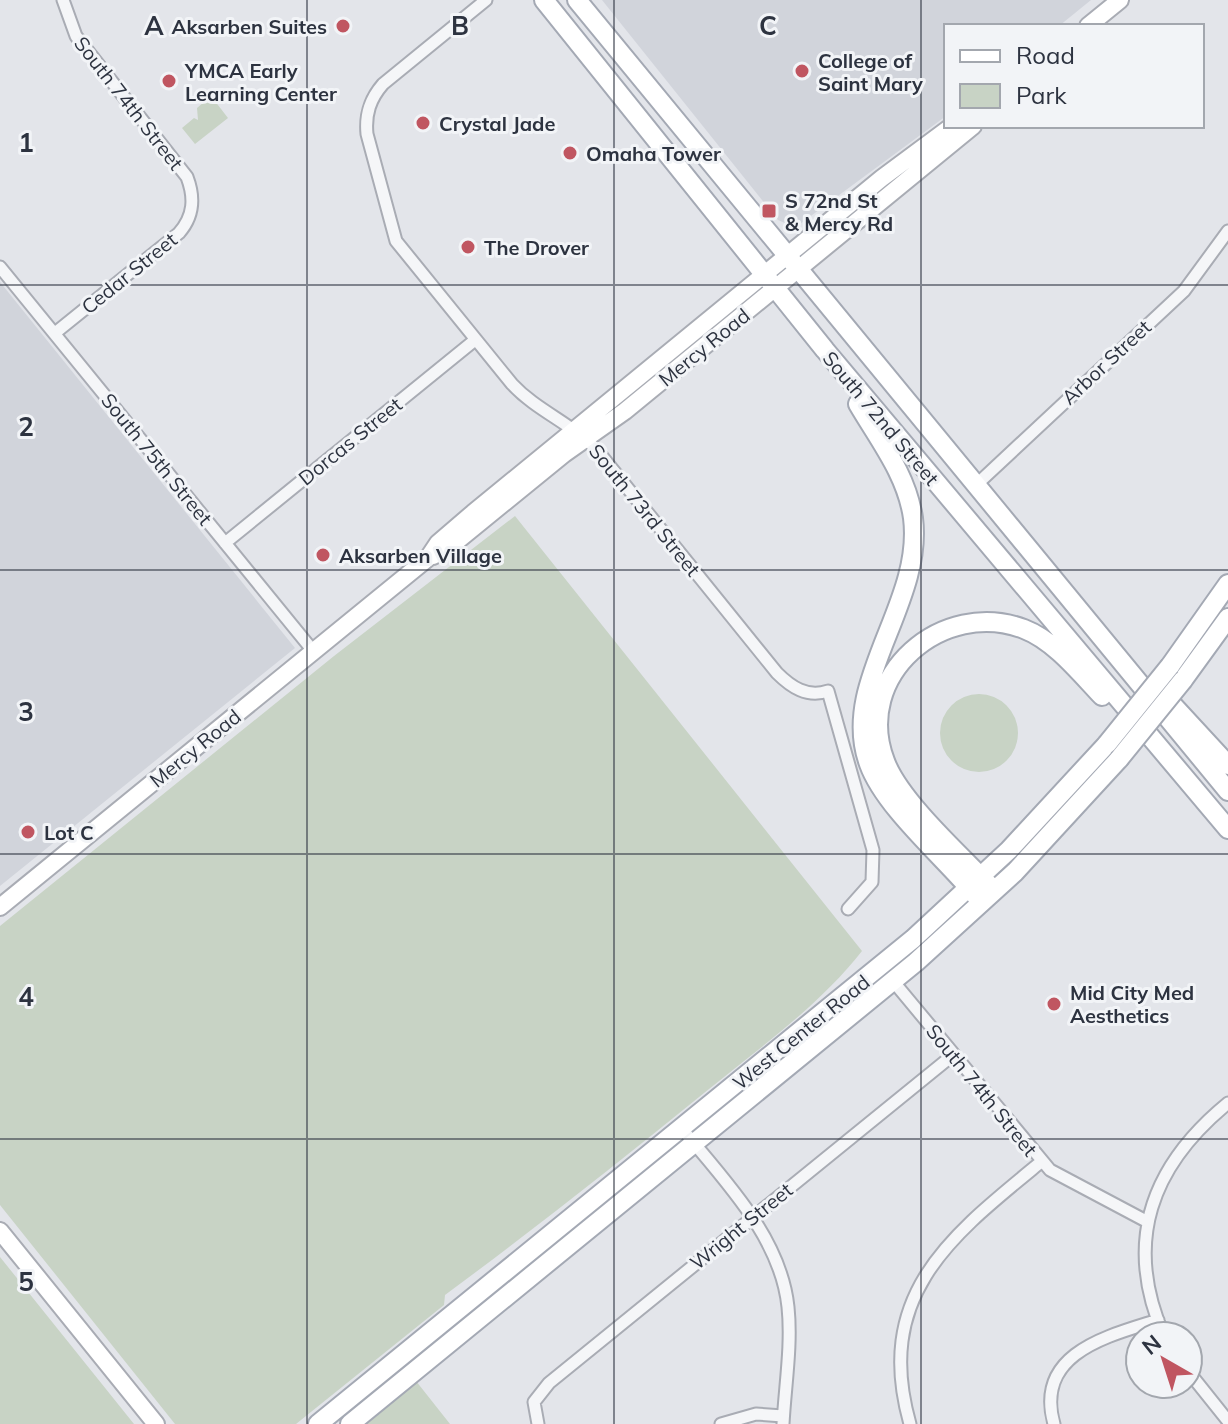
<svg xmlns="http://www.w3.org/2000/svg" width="1228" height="1424" font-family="Mulish,sans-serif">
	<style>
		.built { fill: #d1d4db }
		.green { fill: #c8d3c5 }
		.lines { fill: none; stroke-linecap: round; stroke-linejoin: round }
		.street-casing { stroke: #a9acb4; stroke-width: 15 }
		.secondary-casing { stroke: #a9acb4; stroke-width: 20 }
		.primary-casing { stroke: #a4a9b4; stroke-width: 22 }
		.street { stroke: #f5f6f8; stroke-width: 11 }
		.secondary { stroke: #fff; stroke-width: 16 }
		.primary { stroke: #fff; stroke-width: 18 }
		.primary-bridge-casing { stroke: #a4a9b4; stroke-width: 22; stroke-linecap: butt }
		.primary-bridge { stroke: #fff; stroke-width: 18 }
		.grid { fill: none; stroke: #2d3340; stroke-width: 2; stroke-opacity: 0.55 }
		.poi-dot { fill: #c05661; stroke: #f2f4f7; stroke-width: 3 }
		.labels { text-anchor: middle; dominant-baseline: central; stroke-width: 6; stroke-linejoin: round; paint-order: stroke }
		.poi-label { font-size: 20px; font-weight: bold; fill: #2d3340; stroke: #f2f4f7; text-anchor: start }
		.street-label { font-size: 20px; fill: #2d3340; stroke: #f2f4f7 }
		.grid-label { font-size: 26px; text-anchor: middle; font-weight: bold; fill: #2d3340; stroke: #f2f4f7; stroke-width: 6; stroke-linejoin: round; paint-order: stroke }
	</style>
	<rect width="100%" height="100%" fill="#e3e5ea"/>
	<!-- built -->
	<path class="built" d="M 602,0 L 1091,0 L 1059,26 L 946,26 L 946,116 L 800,224 L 787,224 L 778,220 Z
		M 0,282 L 295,648 L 0,886 Z"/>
	<!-- green -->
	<path class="green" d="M 211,96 L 228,118 L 195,144 L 182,128 L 194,118 L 198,120 L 197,108 Z
		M 515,516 L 862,951 C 819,1006 758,1049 704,1093 C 619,1162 533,1230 445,1295 L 444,1305 L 296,1424 L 175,1424 L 0,1205 L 0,926 L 334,656 Z
		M940 733a39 39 0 1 1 78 0a39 39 0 1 1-78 0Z
		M 0,1257 L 134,1424 L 0,1424 Z
		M 416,1381 L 450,1424 L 362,1424 Z"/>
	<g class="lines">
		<defs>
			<path id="street" d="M 486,0 L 383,84 C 370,99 365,114 367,134 L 396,241 L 512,384 C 537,411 571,423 596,449 L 777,673 C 791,687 807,698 828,691 L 873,850 L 872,882 L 848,909
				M 0,267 L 314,652
				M 55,333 L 179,233 C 194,216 195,198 187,177 L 76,36 L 63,0
				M 975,486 L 1184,291 L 1228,231
				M 225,543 L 475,340
				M 893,981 L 1050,1170 L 1148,1222
				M 683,1130 C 725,1181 781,1238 788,1307 C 792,1345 785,1386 783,1424
				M 1164,1336 C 1123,1242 1151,1166 1228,1103
				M 1188,1371 L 1228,1421
				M 538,1424 L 534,1402 L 549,1383 L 953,1055
				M 721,1424 L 756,1414 L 783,1416
				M 910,1424 C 873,1294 952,1235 1041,1162
				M 1054,1424 C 1034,1353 1108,1336 1158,1320"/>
			<path id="secondary" d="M 1088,26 L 1120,0
				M 433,556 L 451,546 L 564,454 L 625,411 L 973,126
				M 0,907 L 428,558 L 438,543 L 473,513 L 882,178 L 952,126
				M 0,1231 L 156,1424"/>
			<path id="primary" d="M 544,0 L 825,350 L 1228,829
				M 577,0 L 1228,791
				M 858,404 C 879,440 907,475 913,518 C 924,604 839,683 869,764 C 885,808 946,859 976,896
				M 1170,666 L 1228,584
				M 1183,680 L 1228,618
				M 1157,688 L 1228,765
				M 990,886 C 960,855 899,800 885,761 C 852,675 943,598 1024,629 C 1055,641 1080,673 1102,696
				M 318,1424 L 913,939 L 1009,850 L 1107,744
				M 350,1424 L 916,962 L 1015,872 L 1119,759"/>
		</defs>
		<!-- street casing -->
		<use href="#street" class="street-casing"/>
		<!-- secondary casing -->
		<use href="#secondary" class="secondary-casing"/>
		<!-- primary casing -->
		<use href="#primary" class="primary-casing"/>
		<!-- street -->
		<use href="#street" class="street"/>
		<!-- secondary -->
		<use href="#secondary" class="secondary"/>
		<!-- primary -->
		<use href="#primary" class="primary"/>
		<defs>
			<path id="primary-bridge" d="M 1107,744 L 1170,666
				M 1119,759 L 1183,680"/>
		</defs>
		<!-- primary-bridge casing -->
		<use href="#primary-bridge" class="primary-bridge-casing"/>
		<!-- primary-bridge -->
		<use href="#primary-bridge" class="primary-bridge"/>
	</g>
	<!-- grid -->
	<path class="grid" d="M 307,0 L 307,1424M 614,0 L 614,1424M 921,0 L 921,1424M 0,285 L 1228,285M 0,570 L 1228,570M 0,854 L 1228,854M 0,1139 L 1228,1139"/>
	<!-- markers -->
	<g class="poi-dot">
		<circle cx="343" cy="26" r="8"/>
		<circle cx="802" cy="71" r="8"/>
		<circle cx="169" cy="81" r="8"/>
		<circle cx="423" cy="123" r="8"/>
		<circle cx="570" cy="153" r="8"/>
		<rect x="761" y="203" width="16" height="16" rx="4"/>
		<circle cx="468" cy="247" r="8"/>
		<circle cx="323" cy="555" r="8"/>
		<circle cx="28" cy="832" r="8"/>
		<circle cx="1054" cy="1004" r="8"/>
	</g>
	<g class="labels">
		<!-- poi labels -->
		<g class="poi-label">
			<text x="327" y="26" text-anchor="end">Aksarben Suites</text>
			<text x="818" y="60">College of<tspan x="818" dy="23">Saint Mary</tspan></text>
			<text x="185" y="70">YMCA Early<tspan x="185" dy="23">Learning Center</tspan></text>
			<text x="439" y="123">Crystal Jade</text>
			<text x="586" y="153">Omaha Tower</text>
			<text x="785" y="200">S 72nd St<tspan x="785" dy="23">&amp; Mercy Rd</tspan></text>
			<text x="484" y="247">The Drover</text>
			<text x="339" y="555">Aksarben Village</text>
			<text x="44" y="832">Lot C</text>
			<text x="1070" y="992">Mid City Med<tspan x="1070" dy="23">Aesthetics</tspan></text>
		</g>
		<!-- street labels -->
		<g class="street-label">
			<text transform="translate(129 103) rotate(52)">South 74th Street</text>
			<text transform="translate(129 273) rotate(-39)">Cedar Street</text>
			<text transform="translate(704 347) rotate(-39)">Mercy Road</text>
			<text transform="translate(1106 362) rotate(-43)">Arbor Street</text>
			<text transform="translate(881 418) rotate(50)">South 72nd Street</text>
			<text transform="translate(350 441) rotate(-39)">Dorcas Street</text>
			<text transform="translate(157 459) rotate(51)">South 75th Street</text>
			<text transform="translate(645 510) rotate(51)">South 73rd Street</text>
			<text transform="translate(195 748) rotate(-39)">Mercy Road</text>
			<text transform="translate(801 1032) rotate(-39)">West Center Road</text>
			<text transform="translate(982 1090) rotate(51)">South 74th Street</text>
			<text transform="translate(741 1226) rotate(-39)">Wright Street</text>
		</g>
	</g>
	<g class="grid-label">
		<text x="154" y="35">A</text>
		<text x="460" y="35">B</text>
		<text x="768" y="35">C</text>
		<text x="26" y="152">1</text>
		<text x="26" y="436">2</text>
		<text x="26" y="721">3</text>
		<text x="26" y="1006">4</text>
		<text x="26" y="1291">5</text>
	</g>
	<!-- legend -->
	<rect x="944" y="24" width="260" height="104" fill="#f2f4f7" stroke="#a3a7ae" stroke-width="2"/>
	<rect x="960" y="50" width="40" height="12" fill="#ffffff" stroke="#a3a7ae" stroke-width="2"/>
	<text x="1016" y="64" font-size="24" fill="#2d3340">Road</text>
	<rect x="960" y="84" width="40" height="24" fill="#c8d3c5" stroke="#a3a7ae" stroke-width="2"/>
	<text x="1016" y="104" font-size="24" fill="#2d3340">Park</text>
	<!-- north arrow -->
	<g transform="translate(1164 1360) rotate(321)"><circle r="38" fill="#f2f4f7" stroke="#a3a7ae" stroke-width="2"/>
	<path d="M0-6L14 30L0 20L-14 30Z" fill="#c05661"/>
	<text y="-12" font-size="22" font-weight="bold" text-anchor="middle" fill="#2d3340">N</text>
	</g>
</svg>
